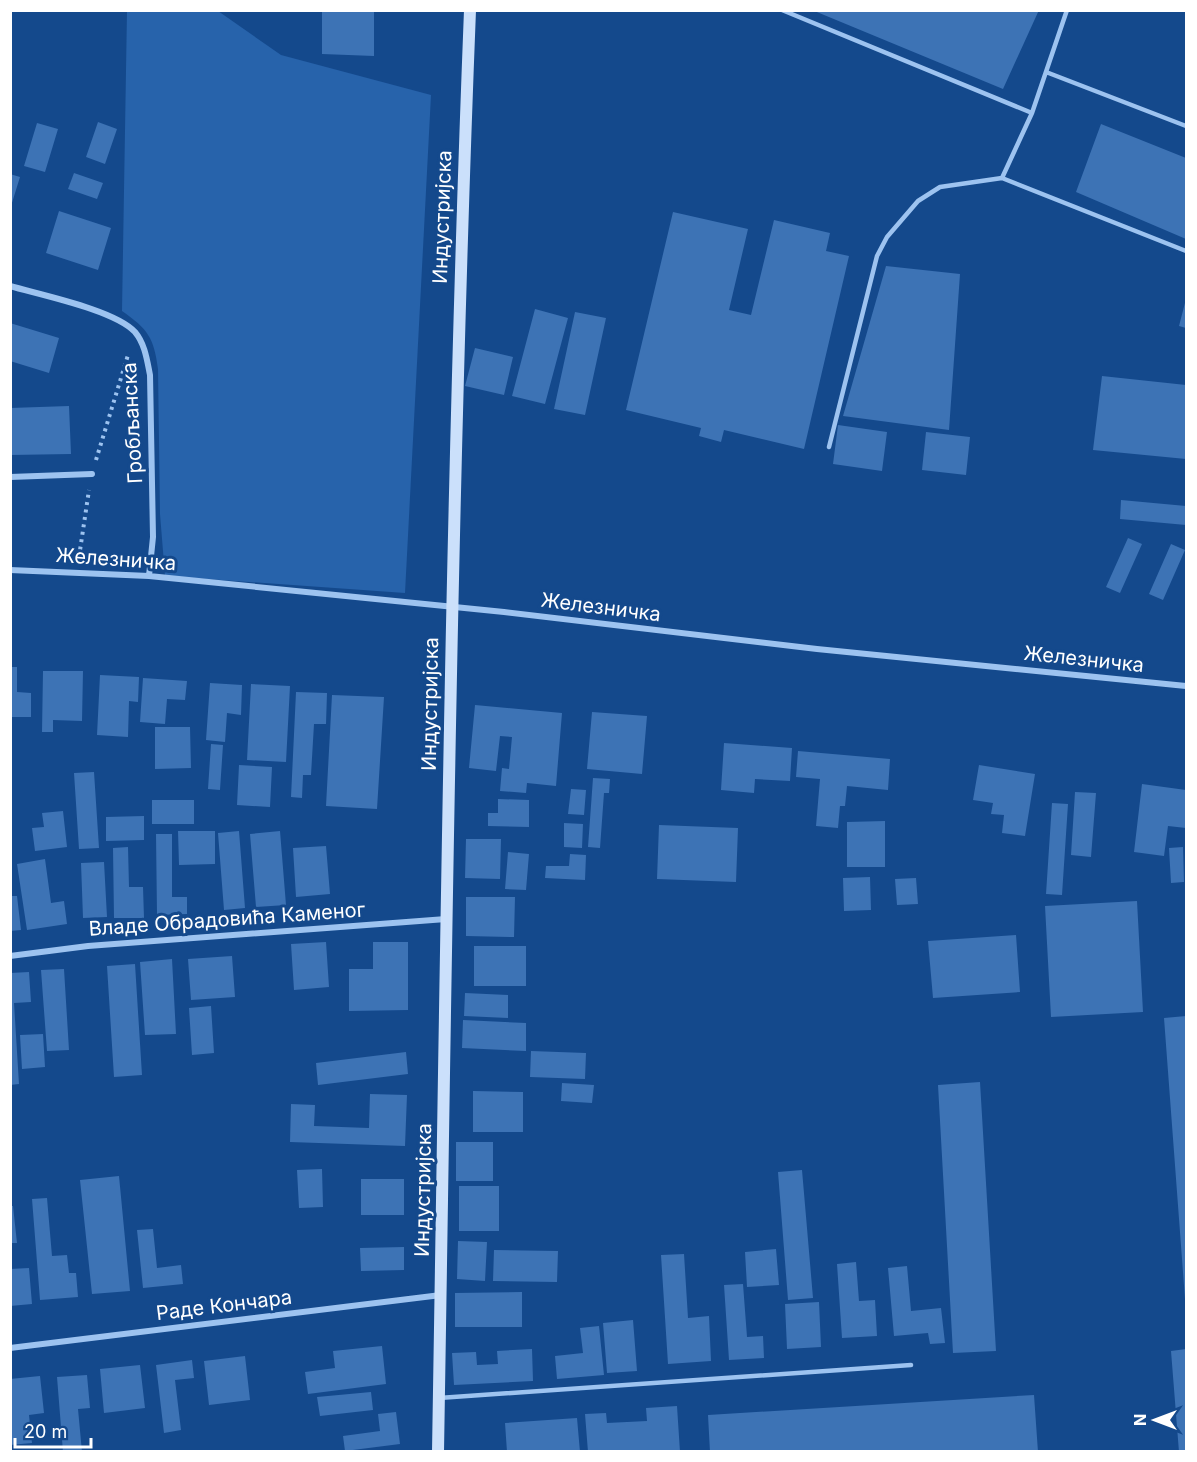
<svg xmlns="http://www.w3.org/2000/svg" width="1197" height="1462" font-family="Inter,sans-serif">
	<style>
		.green { fill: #2763ab }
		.building { fill: #3d73b5 }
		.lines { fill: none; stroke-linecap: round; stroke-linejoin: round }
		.path { stroke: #9dc3f0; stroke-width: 4; stroke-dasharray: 3 4.5; stroke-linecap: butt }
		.service { stroke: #9dc3f0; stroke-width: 4.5 }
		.minor { stroke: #9dc3f0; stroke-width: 6 }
		.secondary { stroke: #cbe0fb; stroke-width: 12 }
		.labels { text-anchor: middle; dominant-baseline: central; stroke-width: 6; stroke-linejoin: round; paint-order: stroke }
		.street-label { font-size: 20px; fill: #fff; stroke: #14498c }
	</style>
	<rect width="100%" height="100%" fill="#14498c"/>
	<!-- green -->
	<path class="green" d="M 127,11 L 218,11 L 281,55 L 431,95 L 405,593 L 165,576 L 160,514 L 158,369 C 154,338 148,329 122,311 Z"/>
	<!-- building -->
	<path class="building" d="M 322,10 L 374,10 L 374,56 L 322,54 Z
		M 812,10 L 1039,10 L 1003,89 Z
		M 98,122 L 117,129 L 105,164 L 86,157 Z
		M 37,123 L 58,129 L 45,172 L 24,166 Z
		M 1101,124 L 1186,158 L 1186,239 L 1076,192 Z
		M 74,173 L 103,183 L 97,199 L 68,189 Z
		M 10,174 L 20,177 L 11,206 L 10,205 Z
		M 59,211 L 111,228 L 98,270 L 46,253 Z
		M 673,212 L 748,229 L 729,310 L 751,315 L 774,220 L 830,233 L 826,251 L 849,256 L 804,449 L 724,430 L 721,442 L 699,436 L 701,428 L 626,410 Z
		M 886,266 L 960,274 L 949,430 L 843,416 Z
		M 1186,299 L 1186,328 L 1179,326 Z
		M 535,309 L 568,318 L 545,404 L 512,396 Z
		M 575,312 L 606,318 L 585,415 L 554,409 Z
		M 10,323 L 59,338 L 49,373 L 10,361 Z
		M 475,348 L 513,357 L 504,395 L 465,386 Z
		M 1102,376 L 1186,385 L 1186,459 L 1093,450 Z
		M 69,406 L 71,454 L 10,455 L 10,408 Z
		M 838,425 L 887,432 L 882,471 L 833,464 Z
		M 926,432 L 970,437 L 966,475 L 922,470 Z
		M 1121,500 L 1186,506 L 1186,525 L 1120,519 Z
		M 1128,538 L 1142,544 L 1120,593 L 1106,587 Z
		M 1171,544 L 1185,550 L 1163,600 L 1149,594 Z
		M 10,667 L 17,667 L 17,692 L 31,693 L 31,717 L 10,717 Z
		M 43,671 L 83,671 L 82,721 L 53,720 L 53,732 L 42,732 Z
		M 100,675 L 139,677 L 138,702 L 129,701 L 128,737 L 97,735 Z
		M 143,678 L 187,681 L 185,700 L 167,699 L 165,724 L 140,722 Z
		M 210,683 L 242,685 L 241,715 L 227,713 L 225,742 L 206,740 Z
		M 251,684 L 290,686 L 286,762 L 247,760 Z
		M 296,692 L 327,693 L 326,724 L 314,724 L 311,775 L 303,775 L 302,798 L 291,797 Z
		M 332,695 L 384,697 L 377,809 L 326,806 Z
		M 475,705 L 562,713 L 556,786 L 527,783 L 526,793 L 500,791 L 502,768 L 509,769 L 512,737 L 500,736 L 496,771 L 469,768 Z
		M 592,712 L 647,716 L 642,774 L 587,769 Z
		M 155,727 L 190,727 L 191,768 L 155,769 Z
		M 724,743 L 792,748 L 790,781 L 755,779 L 754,793 L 721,790 Z
		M 211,744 L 223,745 L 220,790 L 208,789 Z
		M 798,751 L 890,759 L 888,790 L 847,786 L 845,806 L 840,806 L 838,828 L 816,826 L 820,779 L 796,777 Z
		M 239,765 L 272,767 L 270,807 L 237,805 Z
		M 979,765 L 1035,774 L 1025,836 L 1002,833 L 1004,815 L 991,814 L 993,803 L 973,800 Z
		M 94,772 L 99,848 L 79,849 L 74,773 Z
		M 593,778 L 610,779 L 609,793 L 604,793 L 600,848 L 588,847 Z
		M 1142,784 L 1186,790 L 1186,828 L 1168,826 L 1164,856 L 1134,852 Z
		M 571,789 L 586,790 L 584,815 L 568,814 Z
		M 1075,792 L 1096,793 L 1091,857 L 1071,855 Z
		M 498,799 L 529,800 L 529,827 L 488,826 L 488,813 L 498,813 Z
		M 152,800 L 194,800 L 194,824 L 152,824 Z
		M 1052,803 L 1068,804 L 1062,895 L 1046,894 Z
		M 63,811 L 67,847 L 35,851 L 32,828 L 44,827 L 42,813 Z
		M 144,816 L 144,840 L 106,841 L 106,817 Z
		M 885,821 L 885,867 L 847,867 L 847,822 Z
		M 564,823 L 583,824 L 582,848 L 564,847 Z
		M 659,825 L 738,828 L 736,882 L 657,879 Z
		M 178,831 L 215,831 L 215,864 L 179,865 Z
		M 239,831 L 245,908 L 224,910 L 218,833 Z
		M 280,831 L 286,905 L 256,907 L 250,834 Z
		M 156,834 L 172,834 L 172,897 L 187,897 L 187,914 L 157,915 Z
		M 466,839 L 501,839 L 500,879 L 465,878 Z
		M 326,846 L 330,894 L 296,897 L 293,848 Z
		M 128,847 L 129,887 L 143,887 L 144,918 L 114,918 L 113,848 Z
		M 1183,847 L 1184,882 L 1171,883 L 1169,848 Z
		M 508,852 L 529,854 L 526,890 L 505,889 Z
		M 570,854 L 586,855 L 585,880 L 545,878 L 546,866 L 569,866 Z
		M 45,859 L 51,903 L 64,901 L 67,924 L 27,930 L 17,864 Z
		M 104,862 L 107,917 L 83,918 L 81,863 Z
		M 870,877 L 871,910 L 844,911 L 843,878 Z
		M 916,878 L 918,904 L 897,905 L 895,879 Z
		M 10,896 L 17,896 L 21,930 L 10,931 Z
		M 466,897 L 515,897 L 514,937 L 466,936 Z
		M 1137,901 L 1143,1012 L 1051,1017 L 1045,906 Z
		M 1016,935 L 1020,992 L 933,998 L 928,941 Z
		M 326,942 L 329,987 L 294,990 L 291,944 Z
		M 373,942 L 408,942 L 408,1010 L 349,1011 L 349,969 L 373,969 Z
		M 474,946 L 526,946 L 526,986 L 474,986 Z
		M 232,956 L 235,997 L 191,1000 L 188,959 Z
		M 172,959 L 176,1034 L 145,1035 L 140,962 Z
		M 135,964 L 142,1075 L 114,1077 L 107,966 Z
		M 64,969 L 69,1050 L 47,1051 L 41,970 Z
		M 29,972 L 31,1002 L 14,1003 L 19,1084 L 10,1085 L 10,973 Z
		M 465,993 L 508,995 L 508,1018 L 464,1016 Z
		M 211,1006 L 214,1053 L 192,1055 L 189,1008 Z
		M 1186,1016 L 1186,1299 L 1185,1299 L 1164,1018 Z
		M 463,1020 L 526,1023 L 526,1051 L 462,1048 Z
		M 43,1034 L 45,1067 L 22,1069 L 20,1035 Z
		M 531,1051 L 586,1053 L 585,1079 L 530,1077 Z
		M 406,1052 L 408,1074 L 318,1085 L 316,1063 Z
		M 980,1082 L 996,1351 L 953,1353 L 938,1085 Z
		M 562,1083 L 594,1085 L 592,1103 L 561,1101 Z
		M 473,1091 L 523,1092 L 523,1132 L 473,1132 Z
		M 370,1094 L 407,1095 L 405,1146 L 290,1142 L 291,1104 L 315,1105 L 314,1126 L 369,1128 Z
		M 456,1142 L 493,1142 L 493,1181 L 456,1181 Z
		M 322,1169 L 323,1207 L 299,1208 L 297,1170 Z
		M 802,1170 L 813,1298 L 788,1300 L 778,1172 Z
		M 119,1176 L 130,1291 L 92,1294 L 80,1180 Z
		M 361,1179 L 404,1179 L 404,1215 L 361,1215 Z
		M 459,1186 L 499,1186 L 499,1231 L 459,1231 Z
		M 47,1198 L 52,1256 L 67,1255 L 69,1273 L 76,1273 L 78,1297 L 40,1300 L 32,1199 Z
		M 10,1206 L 13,1206 L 17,1243 L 10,1243 Z
		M 153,1229 L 157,1268 L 181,1265 L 183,1284 L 143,1288 L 137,1230 Z
		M 458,1241 L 487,1242 L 485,1281 L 457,1279 Z
		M 404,1247 L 404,1270 L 361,1271 L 360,1248 Z
		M 776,1249 L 779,1285 L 747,1287 L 745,1252 Z
		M 494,1250 L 558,1251 L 557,1282 L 493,1281 Z
		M 684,1254 L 688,1318 L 709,1316 L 711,1361 L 668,1364 L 661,1255 Z
		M 856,1262 L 859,1301 L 875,1300 L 877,1336 L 842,1338 L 837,1264 Z
		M 907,1266 L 911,1311 L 941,1308 L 945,1343 L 930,1344 L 928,1333 L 894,1336 L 888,1268 Z
		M 29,1268 L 32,1304 L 10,1306 L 10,1269 Z
		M 743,1284 L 747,1337 L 763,1336 L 764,1358 L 729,1360 L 724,1285 Z
		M 522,1292 L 522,1327 L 455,1327 L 455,1293 Z
		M 819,1302 L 821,1347 L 787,1349 L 785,1304 Z
		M 633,1320 L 637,1371 L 607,1373 L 603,1323 Z
		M 599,1326 L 604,1375 L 557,1379 L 555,1356 L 583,1353 L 580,1328 Z
		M 382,1346 L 386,1384 L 308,1394 L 305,1372 L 335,1368 L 333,1351 Z
		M 532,1349 L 533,1381 L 454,1385 L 452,1353 L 476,1352 L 477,1365 L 498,1364 L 497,1351 Z
		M 1186,1349 L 1186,1452 L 1179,1452 L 1171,1351 Z
		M 245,1356 L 250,1400 L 209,1405 L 204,1361 Z
		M 192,1360 L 194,1378 L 175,1380 L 181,1430 L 164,1433 L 156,1365 Z
		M 140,1365 L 145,1408 L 104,1413 L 100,1369 Z
		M 87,1375 L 90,1408 L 78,1409 L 82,1452 L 63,1452 L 57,1377 Z
		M 40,1376 L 44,1413 L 29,1415 L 32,1443 L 10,1445 L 10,1379 Z
		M 371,1392 L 373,1410 L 320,1416 L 317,1397 Z
		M 1034,1395 L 1038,1452 L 710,1452 L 708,1415 Z
		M 677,1406 L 680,1452 L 588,1452 L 585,1414 L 606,1413 L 607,1423 L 647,1421 L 646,1408 Z
		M 396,1412 L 400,1444 L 345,1451 L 343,1436 L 380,1431 L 378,1414 Z
		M 577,1418 L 580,1452 L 507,1452 L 505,1423 Z"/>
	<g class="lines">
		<!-- path -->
		<path class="path" d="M 96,460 L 128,355
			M 79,557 L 89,490"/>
		<!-- service -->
		<path class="service" d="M 782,10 L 1032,113
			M 1046,72 L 1186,126
			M 1002,178 L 1032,113 L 1067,10
			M 829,447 L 877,256 L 887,237 L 918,201 L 940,187 L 1002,178 L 1186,251
			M 439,1398 L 911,1365"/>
		<!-- minor -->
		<path class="minor" d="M 10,286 C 41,295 115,310 135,332 C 145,344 147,360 150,375 L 153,537 L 149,576
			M 10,477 L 92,474
			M 10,570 L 149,576 L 504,612 L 817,649 L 1186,686
			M 10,956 L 88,946 L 446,919
			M 10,1348 L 441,1295"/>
		<!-- secondary -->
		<path class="secondary" d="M 438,1452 C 446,971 451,491 470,10"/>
	</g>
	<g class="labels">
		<!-- street labels -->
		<g class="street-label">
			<text transform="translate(442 217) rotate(-88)">Индустријска</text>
			<text transform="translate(132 423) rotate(-93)">Гробљанска</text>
			<text transform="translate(116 559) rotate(4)">Железничка</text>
			<text transform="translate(601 607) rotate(7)">Железничка</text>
			<text transform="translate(1084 659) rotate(6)">Железничка</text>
			<text transform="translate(430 704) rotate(-89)">Индустријска</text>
			<text transform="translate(227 919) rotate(-4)">Владе Обрадовића Каменог</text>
			<text transform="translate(423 1190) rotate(-89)">Индустријска</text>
			<text transform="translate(224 1305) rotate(-7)">Раде Кончара</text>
		</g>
	</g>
	<!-- border -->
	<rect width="1197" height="1462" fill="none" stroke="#ffffff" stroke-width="24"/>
	<!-- north arrow -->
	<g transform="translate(1155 1420) rotate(270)" stroke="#14498c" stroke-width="4.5" paint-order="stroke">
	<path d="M0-4.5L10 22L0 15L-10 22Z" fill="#ffffff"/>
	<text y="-9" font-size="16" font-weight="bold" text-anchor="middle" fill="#ffffff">N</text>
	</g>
	<!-- scale -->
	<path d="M15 1438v9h76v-9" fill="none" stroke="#ffffff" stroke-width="3"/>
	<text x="24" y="1438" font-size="18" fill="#ffffff" stroke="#14498c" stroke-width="4.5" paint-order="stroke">20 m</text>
</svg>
